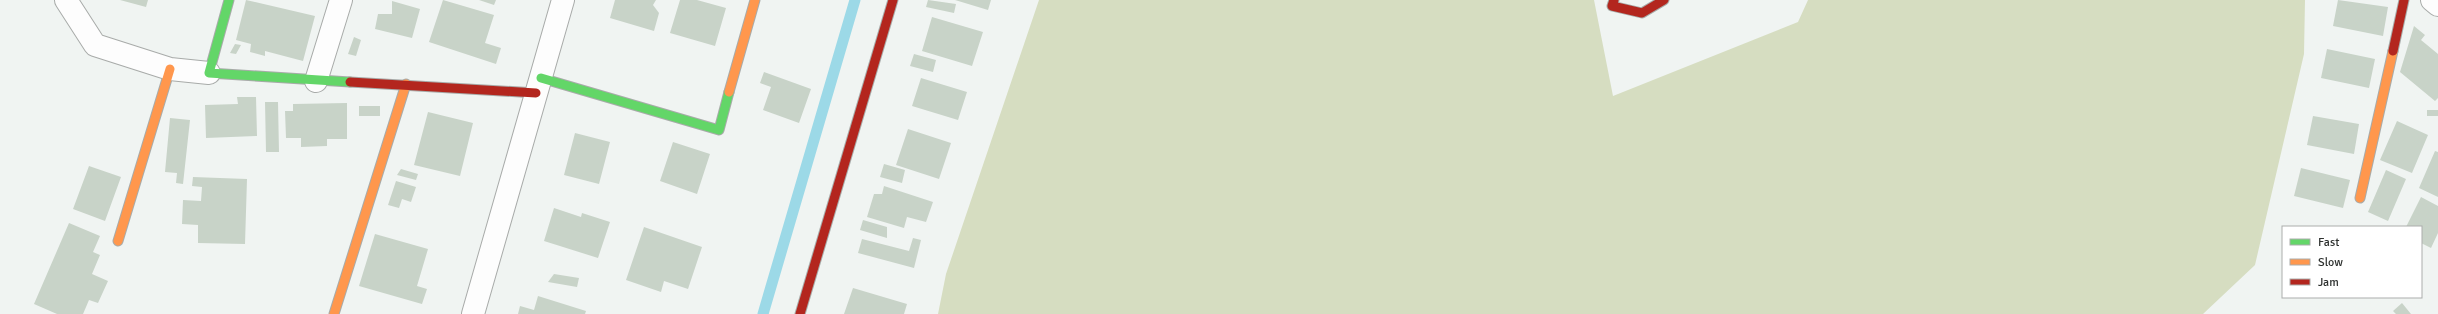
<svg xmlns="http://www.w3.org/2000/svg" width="2438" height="314" font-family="Signika,sans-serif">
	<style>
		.green { fill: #d6ddc1 }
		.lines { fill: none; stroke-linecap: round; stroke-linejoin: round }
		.stream { stroke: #9cd9e7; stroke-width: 11 }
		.building { fill: #c8d3c8 }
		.street-casing { stroke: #a8aba9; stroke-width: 24 }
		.fast-casing { stroke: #a8aba9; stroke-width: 11 }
		.slow-casing { stroke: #a8aba9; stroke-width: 11 }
		.jam-casing { stroke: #a8aba9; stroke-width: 11 }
		.street { stroke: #fdfdfd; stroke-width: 22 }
		.fast { stroke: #63d668; stroke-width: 9 }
		.slow { stroke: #ff974d; stroke-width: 9 }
		.jam { stroke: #b3261e; stroke-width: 9 }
	</style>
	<rect width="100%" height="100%" fill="#f0f4f2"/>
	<!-- green -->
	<path class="green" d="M 1039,0 L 1594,0 L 1613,96 L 1798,22 L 1808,0 L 2305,0 L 2304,54 L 2255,265 L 2203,314 L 938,314 L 946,274 Z"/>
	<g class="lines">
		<!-- stream -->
		<path class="stream" d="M 763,314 L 855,0"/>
	</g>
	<!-- building -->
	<path class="building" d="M 120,0 L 148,0 L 146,7 Z
		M 246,0 L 315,16 L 303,61 L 265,51 L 265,56 L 250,52 L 251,44 L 236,40 Z
		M 443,0 L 494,15 L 485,43 L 501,48 L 496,64 L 429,42 Z
		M 479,0 L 496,0 L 494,5 Z
		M 615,0 L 656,0 L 653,5 L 659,13 L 654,31 L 610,18 Z
		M 680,0 L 697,0 L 726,8 L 715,46 L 670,33 Z
		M 928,0 L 956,4 L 954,13 L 926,7 Z
		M 955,0 L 991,0 L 988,10 Z
		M 2338,0 L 2388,7 L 2383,36 L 2333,26 Z
		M 392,1 L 420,9 L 412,38 L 375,29 L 378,14 L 392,14 Z
		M 932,17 L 983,32 L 972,66 L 922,51 Z
		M 2414,26 L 2425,35 L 2421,40 L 2438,54 L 2438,98 L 2435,101 L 2400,72 Z
		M 354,37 L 361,40 L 356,56 L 348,54 Z
		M 235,44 L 241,45 L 236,54 L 230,53 Z
		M 2327,49 L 2375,59 L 2369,88 L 2321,78 Z
		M 914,54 L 936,60 L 933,72 L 910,66 Z
		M 764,72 L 811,89 L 799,123 L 763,110 L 771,87 L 760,83 Z
		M 921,78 L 967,92 L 958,120 L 912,106 Z
		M 237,97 L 256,97 L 257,136 L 206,138 L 205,105 L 238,104 Z
		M 265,102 L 278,102 L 279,152 L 266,152 Z
		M 347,103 L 347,139 L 327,139 L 327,146 L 301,147 L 301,138 L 286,138 L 285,111 L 293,111 L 293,104 Z
		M 359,106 L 380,106 L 380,116 L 359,116 Z
		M 2427,110 L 2438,110 L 2438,116 L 2427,116 Z
		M 428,112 L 473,123 L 460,176 L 414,165 Z
		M 2313,116 L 2359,124 L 2354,154 L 2307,145 Z
		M 170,118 L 190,120 L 183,184 L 176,183 L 177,173 L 165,172 Z
		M 2397,121 L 2428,135 L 2412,173 L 2380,160 Z
		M 908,129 L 951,143 L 939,179 L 896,165 Z
		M 575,133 L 610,142 L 599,184 L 564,175 Z
		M 673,142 L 710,154 L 697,194 L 660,181 Z
		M 2435,151 L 2438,152 L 2438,197 L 2419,188 Z
		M 884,164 L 905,170 L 902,183 L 880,177 Z
		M 89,166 L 121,177 L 105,221 L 73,209 Z
		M 2301,168 L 2350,180 L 2343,208 L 2294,196 Z
		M 401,169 L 418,174 L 416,180 L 397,175 Z
		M 2386,170 L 2406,179 L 2388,221 L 2368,212 Z
		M 193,177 L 247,179 L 245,244 L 198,243 L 198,225 L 182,224 L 183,200 L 201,201 L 202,187 L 192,186 Z
		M 396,181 L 416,187 L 411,202 L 402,199 L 399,208 L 388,205 Z
		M 884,186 L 933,202 L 926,222 L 907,217 L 904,228 L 867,217 L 874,194 L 882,194 Z
		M 2421,197 L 2438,206 L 2438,233 L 2431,248 L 2421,243 L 2421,227 L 2406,227 Z
		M 554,208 L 581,217 L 582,213 L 610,222 L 598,258 L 544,241 Z
		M 863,220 L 887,227 L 887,238 L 860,230 Z
		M 69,223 L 100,236 L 93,252 L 100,255 L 92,274 L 108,281 L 98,303 L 89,300 L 83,314 L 57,314 L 34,304 Z
		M 644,227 L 702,247 L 688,289 L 664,281 L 661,292 L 626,280 Z
		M 375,234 L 428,249 L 417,286 L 427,289 L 422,304 L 359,286 Z
		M 913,238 L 921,240 L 914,268 L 858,253 L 862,239 L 909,251 Z
		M 554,274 L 579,278 L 577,287 L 548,282 Z
		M 853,288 L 907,304 L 904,314 L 844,314 Z
		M 538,296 L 586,311 L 585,314 L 518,314 L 520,306 L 534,310 Z
		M 2402,303 L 2411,314 L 2396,314 L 2393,311 Z"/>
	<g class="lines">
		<defs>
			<path id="street" d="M 66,0 L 95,45 L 170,69 L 209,73
				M 2432,0 L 2438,5
				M 316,81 L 341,0
				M 473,314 L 563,0"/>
			<path id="fast" d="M 229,0 L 209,73 L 350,82
				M 541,78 L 719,130 L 729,92"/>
			<path id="slow" d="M 729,92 L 755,0
				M 2360,198 L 2393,51
				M 118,241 L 170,69
				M 334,314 L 406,84"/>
			<path id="jam" d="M 1614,0 L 1612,6 L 1642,13 L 1664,0
				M 2393,51 L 2404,0
				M 350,82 L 536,93
				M 800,314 L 893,0"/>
		</defs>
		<!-- street casing -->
		<use href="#street" class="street-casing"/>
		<!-- fast casing -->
		<use href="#fast" class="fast-casing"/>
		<!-- slow casing -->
		<use href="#slow" class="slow-casing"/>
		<!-- jam casing -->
		<use href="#jam" class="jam-casing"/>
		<!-- street -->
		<use href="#street" class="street"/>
		<!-- fast -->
		<use href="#fast" class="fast"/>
		<!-- slow -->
		<use href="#slow" class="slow"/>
		<!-- jam -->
		<use href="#jam" class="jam"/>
	</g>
	<!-- legend -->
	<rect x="2282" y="226" width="140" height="72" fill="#ffffff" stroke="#abadac"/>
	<rect x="2290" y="239" width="20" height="6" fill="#63d668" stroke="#abadac"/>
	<text x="2318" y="246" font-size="12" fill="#2e312f">Fast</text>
	<rect x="2290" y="259" width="20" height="6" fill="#ff974d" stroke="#abadac"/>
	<text x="2318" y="266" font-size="12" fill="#2e312f">Slow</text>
	<rect x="2290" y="279" width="20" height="6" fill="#b3261e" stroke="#abadac"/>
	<text x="2318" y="286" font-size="12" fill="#2e312f">Jam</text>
</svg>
